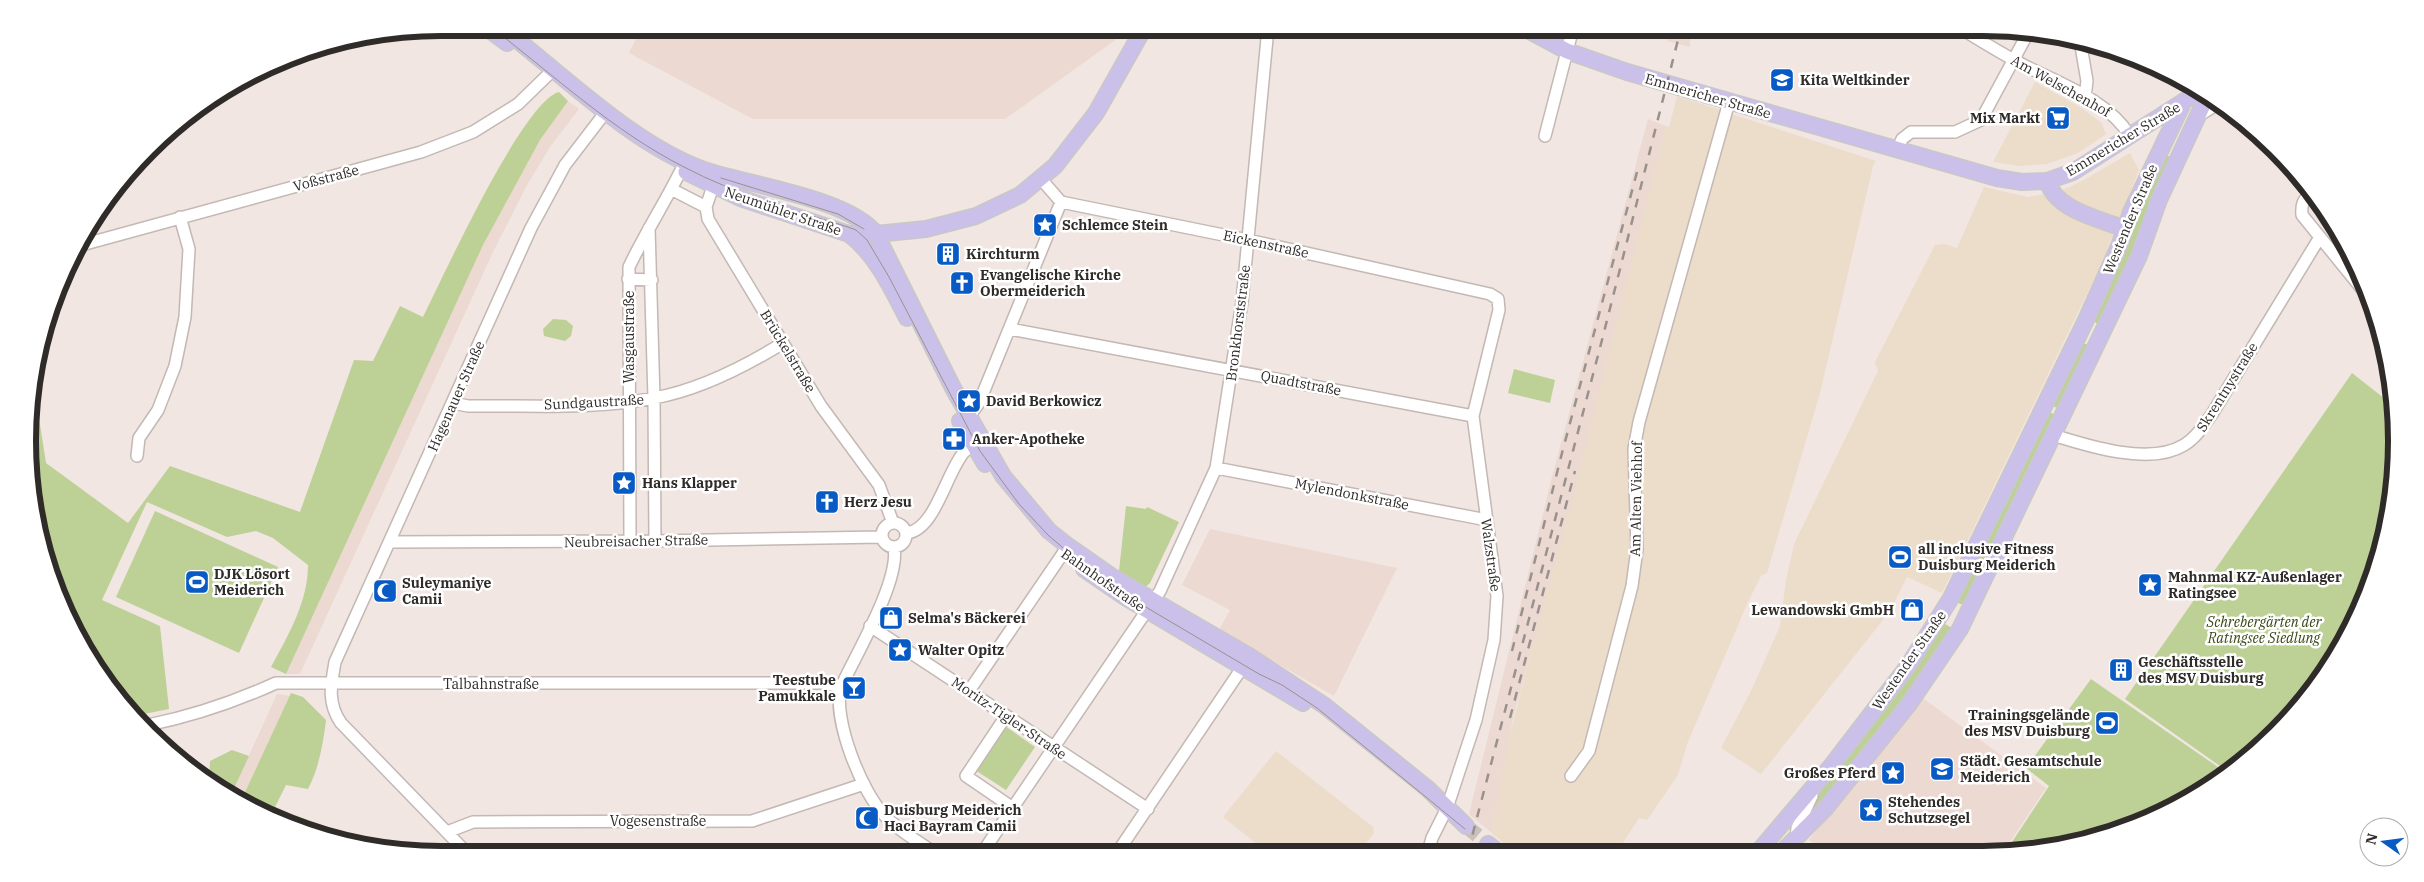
<svg xmlns="http://www.w3.org/2000/svg" width="2424" height="882" font-family="'IBM Plex Serif',serif">
	<style>
		.commercial { fill: #ecdcca }
		.built { fill: #ecd9d2 }
		.green { fill: #bdd096 }
		.lines { fill: none; stroke-linecap: round; stroke-linejoin: round }
		.major-tunnel { stroke: #cac1bd; stroke-width: 15; stroke-dasharray: 15 8; stroke-linecap: butt }
		.minor-casing { stroke: #c3b8b4; stroke-width: 14 }
		.major-casing { stroke: #c9c8c7; stroke-width: 18 }
		.minor { stroke: #fff; stroke-width: 11 }
		.major { stroke: #cbc0e9; stroke-width: 15 }
		.tram { stroke: #99918e; stroke-width: 1 }
		.rail { stroke: #99918e; stroke-width: 2.5; stroke-dasharray: 9 9; stroke-linecap: butt }
		.labels { text-anchor: middle; dominant-baseline: central; stroke-width: 5; stroke-linejoin: round; paint-order: stroke }
		.poi-label { font-size: 14px; font-weight: bold; fill: #2f2b29; stroke: #fff; text-anchor: start }
		.street-label { font-size: 14px; fill: #2f2b29; stroke: #fff }
		.park-label { font-size: 14px; font-style: italic; fill: #384613; stroke: #fff }
		.rim { fill: none; stroke: #2f2b29; stroke-width: 6 }
	</style>
	<rect width="100%" height="100%" fill="#f1e6e2"/>
	<!-- commercial -->
	<path class="commercial" d="M 2035,82 L 2078,106 L 2101,122 L 2106,134 L 2078,153 L 2047,164 L 2019,166 L 1993,162 Z
		M 1677,96 L 1876,161 L 1873,166 L 1820,393 L 1767,573 L 1761,576 L 1748,602 L 1687,744 L 1678,775 L 1647,820 L 1639,818 L 1617,852 L 1514,852 L 1492,833 L 1508,742 L 1666,126 L 1669,127 Z
		M 2130,153 L 2139,170 L 2101,265 L 1942,593 L 1907,577 L 1890,611 L 1761,774 L 1721,748 L 1752,689 L 1780,626 L 1786,580 L 1794,544 L 1878,371 L 1875,362 L 1935,245 L 1945,244 L 1957,248 L 1984,187 L 2028,197 L 2060,191 L 2082,181 Z
		M 1276,751 L 1373,827 L 1374,833 L 1359,852 L 1268,853 L 1223,817 Z"/>
	<!-- built -->
	<path class="built" d="M 641,28 L 1121,28 L 1114,41 L 1005,119 L 753,119 L 629,53 Z
		M 1670,28 L 1696,28 L 1690,38 L 1690,47 L 1667,41 Z
		M 568,101 L 579,109 L 550,147 L 527,185 L 493,252 L 300,674 L 286,674 L 483,245 L 540,140 Z
		M 1648,119 L 1666,126 L 1566,524 L 1513,718 L 1492,833 L 1469,814 L 1552,477 Z
		M 1210,529 L 1397,568 L 1334,696 L 1219,630 L 1230,610 L 1182,585 Z
		M 277,694 L 290,696 L 241,801 L 231,795 Z
		M 1920,696 L 2046,788 L 2004,851 L 1824,851 L 1809,840 Z"/>
	<!-- green -->
	<path class="green" d="M 559,92 L 568,101 L 540,140 L 483,245 L 286,674 L 271,667 C 288,636 308,602 308,565 L 273,538 L 256,531 L 227,537 L 147,502 L 102,600 L 160,626 L 169,709 L 139,715 L 97,670 L 59,599 L 36,522 L 32,409 L 39,418 L 46,463 L 128,523 L 170,466 L 300,512 L 354,360 L 373,361 L 400,306 L 423,317 C 443,277 523,101 559,92 Z
		M 2164,154 L 2173,158 L 2104,327 L 2089,319 Z
		M 553,319 L 566,320 L 573,326 L 571,336 L 565,341 L 544,336 L 543,329 Z
		M 2082,343 L 2089,345 L 2061,410 L 2051,405 Z
		M 1514,369 L 1555,380 L 1550,403 L 1508,393 Z
		M 2352,373 L 2394,406 L 2396,468 L 2382,548 L 2327,670 L 2256,752 L 2227,771 L 2125,699 Z
		M 2048,411 L 2057,416 L 1965,604 L 1960,604 L 1957,602 Z
		M 1126,506 L 1146,509 L 1147,507 L 1179,522 L 1150,583 L 1144,588 L 1119,571 Z
		M 155,511 L 278,567 L 239,653 L 116,597 Z
		M 1940,621 L 1955,630 L 1921,678 L 1817,810 L 1812,812 L 1810,810 L 1811,803 L 1886,708 Z
		M 2091,679 L 2225,772 L 2166,812 L 2037,851 L 2006,851 L 2049,786 L 2026,768 Z
		M 291,693 L 303,697 L 326,720 C 323,744 319,768 308,789 L 286,785 L 275,807 C 306,821 339,828 368,845 L 334,840 L 258,812 L 241,801 Z
		M 1005,726 L 1035,747 L 1006,790 L 975,770 Z
		M 232,750 L 249,756 L 231,795 L 209,781 L 210,761 Z"/>
	<g class="lines">
		<!-- major-tunnel -->
		<path class="major-tunnel" d="M 1466,826 L 1488,844"/>
		<defs>
			<path id="minor" d="M 1960,28 C 1978,39 1997,51 2016,61 C 2054,82 2107,98 2130,136
				M 2080,40 L 2087,81 L 2085,97
				M 2198,116 L 2219,103
				M 1545,136 L 1573,28
				M 1898,149 L 1902,139 L 1911,132 L 1955,132 L 1981,120 L 2028,33
				M 1041,179 L 1061,202 L 1248,240 L 1490,294 L 1498,299 L 1499,310 L 1473,416 L 1497,596 L 1494,640 L 1476,720 L 1447,808 L 1432,838 L 1428,852
				M 715,180 L 706,207 L 708,219 L 821,406 L 879,485 L 893,523
				M 673,190 L 706,207
				M 2311,193 C 2303,200 2301,205 2302,215 L 2371,300
				M 649,228 L 654,398 L 655,541
				M 78,246 L 421,152 L 473,132 L 518,104 L 554,69
				M 628,279 L 652,280
				M 1010,329 L 1473,416
				M 453,403 L 468,406 C 529,405 593,410 654,398 C 699,390 744,367 783,343
				M 963,419 L 971,414 L 979,403 L 1061,202
				M 2053,435 C 2088,446 2150,466 2184,445 C 2196,438 2204,425 2212,414 L 2320,237
				M 137,456 L 139,438 L 158,410 L 175,366 L 185,317 L 189,249 L 180,217
				M 1216,468 L 1487,520
				M882 535a12 12 0 1 1 24 0a12 12 0 1 1-24 0Z
				M 907,533 C 935,530 946,473 964,452 C 969,447 975,444 981,441
				M 630,541 L 629,267 C 646,231 668,198 685,162
				M 390,542 L 655,541 L 882,537
				M 894,548 C 900,581 856,654 841,687 C 832,718 862,794 886,817 C 899,831 919,842 935,853
				M 870,626 L 1148,809
				M 969,691 L 1068,546
				M 1006,716 L 966,776 L 1013,808
				M 148,725 C 193,716 234,702 276,683 L 824,683 L 841,687
				M 1571,776 L 1589,751 L 1632,586 L 1637,549 L 1634,449 L 1639,422 L 1729,102
				M 447,832 L 473,822 L 752,821 L 864,784
				M 1795,851 L 1797,828 L 1812,796
				M 982,853 L 1160,591 L 1216,468 L 1242,302 L 1268,28
				M 1117,853 L 1246,662
				M 468,854 L 341,723 C 327,703 331,685 335,662 L 531,228 L 565,165 L 601,118"/>
			<path id="major" d="M 487,28 L 507,43
				M 502,28 C 561,73 633,145 704,170 C 747,185 849,198 876,234 L 954,390 L 1003,476 L 1049,531 L 1068,546 L 1111,576 L 1249,656 L 1325,706 L 1428,789 L 1466,826
				M 1524,28 L 1567,51 L 1627,72 L 1997,178 L 2022,182 L 2047,181 L 2073,172 L 2200,91
				M 686,172 L 740,198 L 849,234 L 876,234 L 926,229 L 976,216 L 1020,195 L 1055,166 L 1096,113 L 1144,28
				M 2047,181 C 2057,211 2098,218 2125,229
				M 849,234 C 876,254 892,289 907,318
				M 960,421 L 985,464
				M 1084,569 L 1125,597 L 1303,703
				M 1488,844 L 1498,852
				M 1783,851 L 1825,809 L 1909,704 L 1960,629 L 2139,256 L 2159,200 L 2207,96
				M 1758,852 L 1832,765 L 1908,666 L 1951,598 L 2086,320 L 2119,246 L 2131,212 L 2184,101"/>
		</defs>
		<!-- minor casing -->
		<use href="#minor" class="minor-casing"/>
		<!-- major casing -->
		<use href="#major" class="major-casing"/>
		<!-- minor -->
		<use href="#minor" class="minor"/>
		<!-- major -->
		<use href="#major" class="major"/>
		<!-- tram -->
		<path class="tram" d="M 492,28 C 555,76 613,131 684,167 C 735,194 793,210 848,227 L 856,230 L 867,240 L 889,277 L 980,451 L 1019,504 L 1048,535 L 1083,565 L 1144,606 L 1259,674 L 1282,685 L 1317,708 L 1465,829
			M 721,178 L 838,214 L 864,229
			M 1490,843 L 1501,852"/>
		<!-- rail -->
		<path class="rail" d="M 1512,651 L 1562,453 L 1637,172
			M 1510,718 L 1575,471
			M 1468,852 L 1602,340 L 1681,28"/>
	</g>
	<!-- icons -->
	<defs>
		<symbol id="school-square" viewBox="-11 -11 22 22"><rect x="-9" y="-9" width="18" height="18" rx="4" fill="#085ac4" stroke="#fff"/><path d="M0-5L7-2L0 1L-7-2ZM-4 1L0 2.5L4 1V4Q0 6-4 4Z" fill="#fff"/></symbol>
		<symbol id="supermarket-square" viewBox="-11 -11 22 22"><rect x="-9" y="-9" width="18" height="18" rx="4" fill="#085ac4" stroke="#fff"/><path d="M-6-5.5h2.5l.6 2H6L4.5 2H-2.5L-4.4-4H-6ZM-1.5 3.2a1.3 1.3 0 1 0 .1 0ZM3 3.2a1.3 1.3 0 1 0 .1 0Z" fill="#fff"/></symbol>
		<symbol id="sight-square" viewBox="-11 -11 22 22"><rect x="-9" y="-9" width="18" height="18" rx="4" fill="#085ac4" stroke="#fff"/><path d="M0-6L1.8-2.2L6-1.7L2.9 1.2L3.7 5.4L0 3.3L-3.7 5.4L-2.9 1.2L-6-1.7L-1.8-2.2Z" fill="#fff"/></symbol>
		<symbol id="building-square" viewBox="-11 -11 22 22"><rect x="-9" y="-9" width="18" height="18" rx="4" fill="#085ac4" stroke="#fff"/><path d="M-4-6H4V6H1V3H-1V6H-4ZM-2.5-4.3h1.7v1.8h-1.7ZM.8-4.3h1.7v1.8H.8ZM-2.5-1h1.7V.8h-1.7ZM.8-1h1.7V.8H.8Z" fill="#fff"/></symbol>
		<symbol id="church-square" viewBox="-11 -11 22 22"><rect x="-9" y="-9" width="18" height="18" rx="4" fill="#085ac4" stroke="#fff"/><path d="M-1.2-6h2.4v3.5h3.3v2.4h-3.3V6h-2.4V-.1h-3.3v-2.4h3.3Z" fill="#fff"/></symbol>
		<symbol id="pharmacy-square" viewBox="-11 -11 22 22"><rect x="-9" y="-9" width="18" height="18" rx="4" fill="#085ac4" stroke="#fff"/><path d="M-2-6h4v4h4v4h-4v4h-4v-4h-4v-4h4Z" fill="#fff"/></symbol>
		<symbol id="stadium-square" viewBox="-11 -11 22 22"><rect x="-9" y="-9" width="18" height="18" rx="4" fill="#085ac4" stroke="#fff"/><path d="M0-5a6.5 5 0 1 0 0 10a6.5 5 0 1 0 0-10ZM-3.5-1.8h7v3.6h-7Z" fill="#fff"/></symbol>
		<symbol id="mosque-square" viewBox="-11 -11 22 22"><rect x="-9" y="-9" width="18" height="18" rx="4" fill="#085ac4" stroke="#fff"/><path d="M3.5-4.9A6 6 0 1 0 3.5 4.9A5 5 0 1 1 3.5-4.9Z" fill="#fff"/></symbol>
		<symbol id="shop-square" viewBox="-11 -11 22 22"><rect x="-9" y="-9" width="18" height="18" rx="4" fill="#085ac4" stroke="#fff"/><path d="M-5-2.5h2.3a2.7 3.5 0 0 1 5.4 0H5L5.5 6h-11ZM-1.5-2.5h3a1.5 2.3 0 0 0-3 0Z" fill="#fff"/></symbol>
		<symbol id="bar-square" viewBox="-11 -11 22 22"><rect x="-9" y="-9" width="18" height="18" rx="4" fill="#085ac4" stroke="#fff"/><path d="M-6-5H6L.8 .8V4.5H3.5V6h-7V4.5H-.8V.8Z" fill="#fff"/></symbol>
	</defs>
	<g fill-rule="evenodd">
		<use href="#school-square" x="1768" y="66" width="28" height="28"/>
		<use href="#supermarket-square" x="2044" y="104" width="28" height="28"/>
		<use href="#sight-square" x="1031" y="211" width="28" height="28"/>
		<use href="#building-square" x="934" y="240" width="28" height="28"/>
		<use href="#church-square" x="948" y="269" width="28" height="28"/>
		<use href="#sight-square" x="955" y="387" width="28" height="28"/>
		<use href="#pharmacy-square" x="940" y="425" width="28" height="28"/>
		<use href="#sight-square" x="610" y="469" width="28" height="28"/>
		<use href="#church-square" x="813" y="488" width="28" height="28"/>
		<use href="#stadium-square" x="1886" y="543" width="28" height="28"/>
		<use href="#stadium-square" x="183" y="568" width="28" height="28"/>
		<use href="#sight-square" x="2136" y="571" width="28" height="28"/>
		<use href="#mosque-square" x="371" y="577" width="28" height="28"/>
		<use href="#shop-square" x="1898" y="596" width="28" height="28"/>
		<use href="#shop-square" x="877" y="604" width="28" height="28"/>
		<use href="#sight-square" x="886" y="636" width="28" height="28"/>
		<use href="#building-square" x="2107" y="656" width="28" height="28"/>
		<use href="#bar-square" x="840" y="674" width="28" height="28"/>
		<use href="#stadium-square" x="2093" y="709" width="28" height="28"/>
		<use href="#school-square" x="1928" y="755" width="28" height="28"/>
		<use href="#sight-square" x="1879" y="759" width="28" height="28"/>
		<use href="#sight-square" x="1857" y="796" width="28" height="28"/>
		<use href="#mosque-square" x="853" y="804" width="28" height="28"/>
	</g>
	<g class="labels">
		<!-- poi labels -->
		<g class="poi-label">
			<text x="1800" y="80">Kita Weltkinder</text>
			<text x="2040" y="118" text-anchor="end">Mix Markt</text>
			<text x="1062" y="225">Schlemce Stein</text>
			<text x="966" y="254">Kirchturm</text>
			<text x="980" y="275">Evangelische Kirche<tspan x="980" dy="16">Obermeiderich</tspan></text>
			<text x="986" y="401">David Berkowicz</text>
			<text x="972" y="439">Anker-Apotheke</text>
			<text x="642" y="483">Hans Klapper</text>
			<text x="844" y="502">Herz Jesu</text>
			<text x="1918" y="549">all inclusive Fitness<tspan x="1918" dy="16">Duisburg Meiderich</tspan></text>
			<text x="214" y="574">DJK Lösort<tspan x="214" dy="16">Meiderich</tspan></text>
			<text x="2168" y="577">Mahnmal KZ-Außenlager<tspan x="2168" dy="16">Ratingsee</tspan></text>
			<text x="402" y="583">Suleymaniye<tspan x="402" dy="16">Camii</tspan></text>
			<text x="1894" y="610" text-anchor="end">Lewandowski GmbH</text>
			<text x="908" y="618">Selma's Bäckerei</text>
			<text x="918" y="650">Walter Opitz</text>
			<text x="2138" y="662">Geschäftsstelle<tspan x="2138" dy="16">des MSV Duisburg</tspan></text>
			<text x="836" y="680" text-anchor="end">Teestube<tspan x="836" dy="16">Pamukkale</tspan></text>
			<text x="2090" y="715" text-anchor="end">Trainingsgelände<tspan x="2090" dy="16">des MSV Duisburg</tspan></text>
			<text x="1960" y="761">Städt. Gesamtschule<tspan x="1960" dy="16">Meiderich</tspan></text>
			<text x="1876" y="773" text-anchor="end">Großes Pferd</text>
			<text x="1888" y="802">Stehendes<tspan x="1888" dy="16">Schutzsegel</tspan></text>
			<text x="884" y="810">Duisburg Meiderich<tspan x="884" dy="16">Haci Bayram Camii</tspan></text>
		</g>
		<!-- street labels -->
		<g class="street-label">
			<text transform="translate(2061 86) rotate(29)">Am Welschenhof</text>
			<text transform="translate(1708 96) rotate(16)">Emmericher Straße</text>
			<text transform="translate(2123 139) rotate(-31)">Emmericher Straße</text>
			<text transform="translate(326 178) rotate(-15)">Voßstraße</text>
			<text transform="translate(783 211) rotate(19)">Neumühler Straße</text>
			<text transform="translate(2130 219) rotate(-67)">Westender Straße</text>
			<text transform="translate(1266 244) rotate(12)">Eickenstraße</text>
			<text transform="translate(1238 323) rotate(-83)">Bronkhorststraße</text>
			<text transform="translate(629 337) rotate(-90)">Wasgaustraße</text>
			<text transform="translate(788 351) rotate(59)">Brückelstraße</text>
			<text transform="translate(1301 383) rotate(11)">Quadtstraße</text>
			<text transform="translate(2227 387) rotate(-58)">Skrentnystraße</text>
			<text transform="translate(456 396) rotate(-66)">Hagenauer Straße</text>
			<text transform="translate(594 402) rotate(-3)">Sundgaustraße</text>
			<text transform="translate(1352 494) rotate(11)">Mylendonkstraße</text>
			<text transform="translate(1636 499) rotate(-89)">Am Alten Viehhof</text>
			<text transform="translate(636 541) rotate(-1)">Neubreisacher Straße</text>
			<text transform="translate(1491 555) rotate(82)">Walzstraße</text>
			<text transform="translate(1103 580) rotate(35)">Bahnhofstraße</text>
			<text transform="translate(1909 660) rotate(-55)">Westender Straße</text>
			<text x="491" y="684">Talbahnstraße</text>
			<text transform="translate(1009 718) rotate(34)">Moritz-Tigler-Straße</text>
			<text x="658" y="821">Vogesenstraße</text>
		</g>
		<!-- park labels -->
		<g class="park-label">
			<text x="2264" y="622">Schrebergärten der<tspan x="2264" dy="16">Ratingsee Siedlung</tspan></text>
		</g>
	</g>
	<!-- crop -->
	<path d="M0 0H2424V882H0ZM441 36H1983A405 405 0 0 1 2388 441V441A405 405 0 0 1 1983 846H441A405 405 0 0 1 36 441V441A405 405 0 0 1 441 36Z" fill="#fff" fill-rule="evenodd"/>
	<path class="rim" d="M441 36H1983A405 405 0 0 1 2388 441V441A405 405 0 0 1 1983 846H441A405 405 0 0 1 36 441V441A405 405 0 0 1 441 36Z"/>
	<!-- north arrow -->
	<g transform="translate(2384 842) rotate(284)"><circle r="24" fill="#ffffff" stroke="#acaaa9"/>
	<path d="M0-4L9 19L0 12L-9 19Z" fill="#085ac4"/>
	<text y="-8" font-size="14" font-weight="bold" text-anchor="middle" fill="#2f2b29">N</text>
	</g>
</svg>
